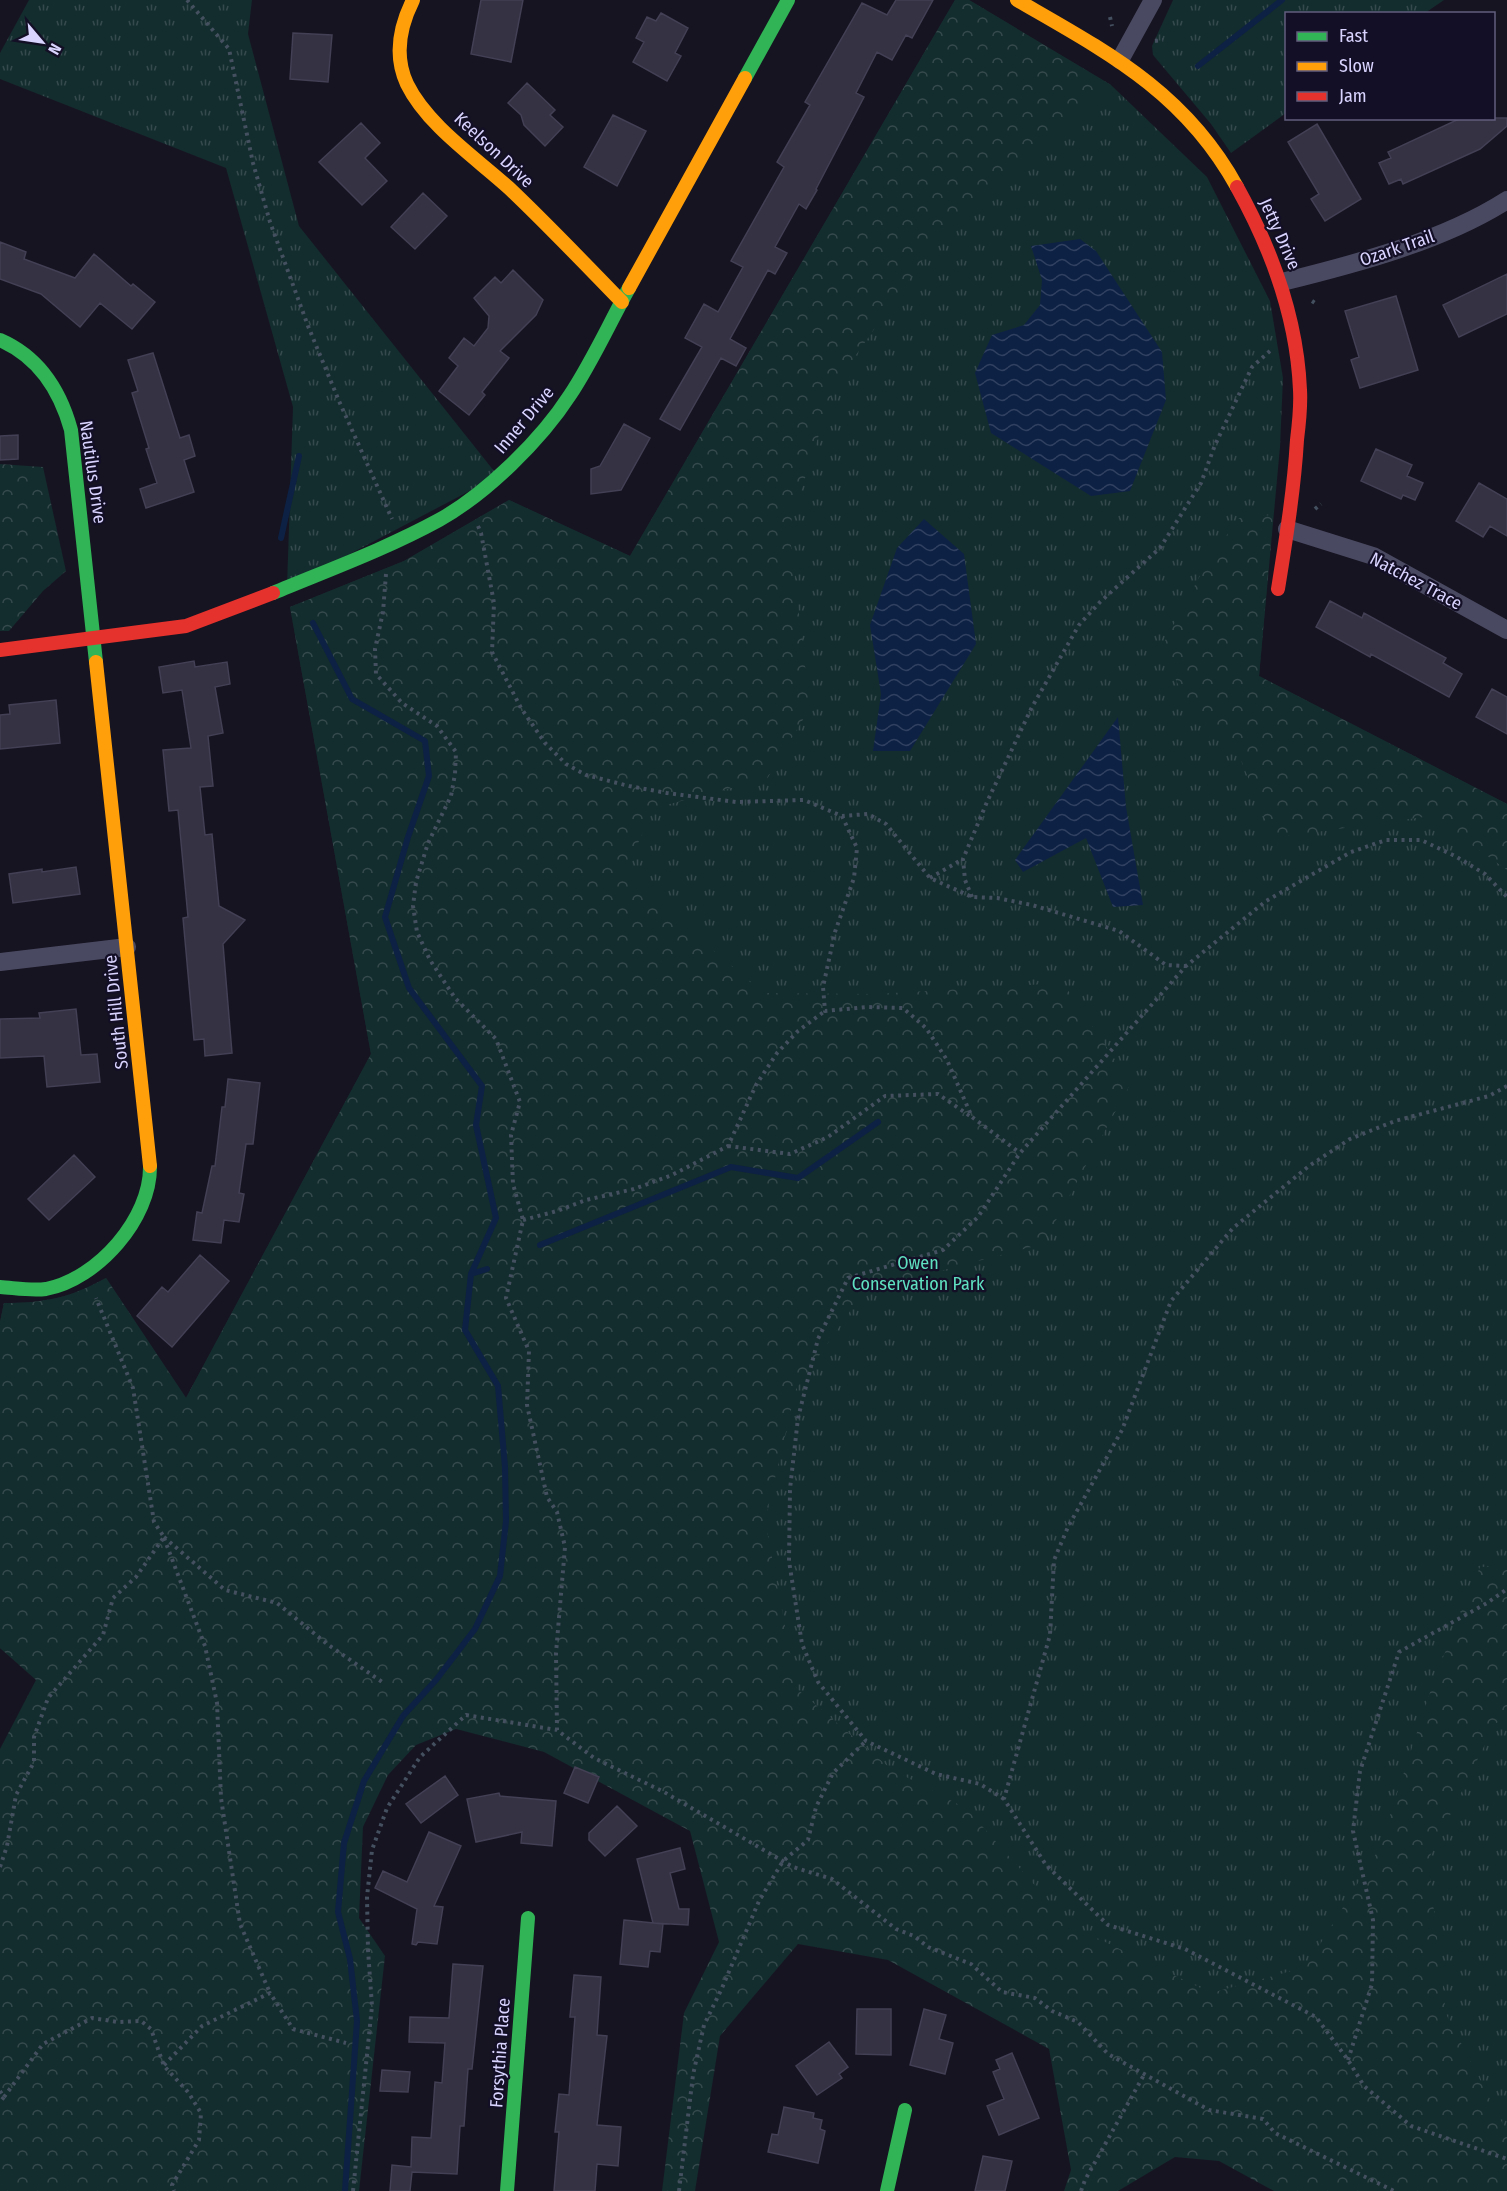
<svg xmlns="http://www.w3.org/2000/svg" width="1507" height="2191" font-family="'Fira Sans Condensed',sans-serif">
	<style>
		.grass { fill: url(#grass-tufts) }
		.forest { fill: url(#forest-crowns) }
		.water { fill: url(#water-waves) }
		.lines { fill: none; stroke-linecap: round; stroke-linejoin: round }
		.stream { stroke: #0d2144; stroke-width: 6 }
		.building { fill: #343243; stroke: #433f54; stroke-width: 1.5 }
		.path { stroke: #44505f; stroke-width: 4; stroke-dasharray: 3 4.5; stroke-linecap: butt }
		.street { stroke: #4a4962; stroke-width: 18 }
		.fast { stroke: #30b455; stroke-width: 14 }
		.slow { stroke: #ff9f0a; stroke-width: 14 }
		.jam { stroke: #e5322d; stroke-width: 14 }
		.labels { text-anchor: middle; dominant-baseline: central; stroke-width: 4.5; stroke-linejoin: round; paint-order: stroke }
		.street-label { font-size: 18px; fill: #d9d4ff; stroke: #130f26 }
		.park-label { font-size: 18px; fill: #5fe0c0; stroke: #130f26 }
	</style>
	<defs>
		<pattern id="grass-tufts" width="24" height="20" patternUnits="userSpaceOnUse" patternTransform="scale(1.5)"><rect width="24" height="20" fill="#132c2d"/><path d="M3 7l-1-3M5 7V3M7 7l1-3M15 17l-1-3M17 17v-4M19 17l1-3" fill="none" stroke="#354a4c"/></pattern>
		<pattern id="forest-crowns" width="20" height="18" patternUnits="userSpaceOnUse" patternTransform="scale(1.5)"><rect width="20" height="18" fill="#132c2d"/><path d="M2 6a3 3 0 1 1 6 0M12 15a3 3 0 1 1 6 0" fill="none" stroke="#354a4c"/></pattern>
		<pattern id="water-waves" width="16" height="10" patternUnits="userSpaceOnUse" patternTransform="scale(1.5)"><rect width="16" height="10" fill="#0d2144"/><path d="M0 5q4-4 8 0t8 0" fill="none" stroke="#304060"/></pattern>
	</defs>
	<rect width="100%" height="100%" fill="#161421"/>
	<!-- grass -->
	<path class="grass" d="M 29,0 L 252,0 L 248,34 L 299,226 L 498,476 L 287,587 L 293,407 L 226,168 L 0,79 L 0,53 Z
		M 955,0 L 969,0 L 1111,85 L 1207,177 L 1270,301 L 1283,378 L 1280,447 L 1259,676 L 1507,804 L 1507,2191 L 1348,2191 L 130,1503 L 37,1679 L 0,1648 L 0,1322 L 4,1303 C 45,1303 70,1298 106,1278 L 186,1398 L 371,1054 L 290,607 L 404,561 L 509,500 L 630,556 Z
		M 1173,0 L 1444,0 L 1425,13 L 1286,14 L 1286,113 L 1231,153 L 1211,124 L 1153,55 L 1152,46 Z"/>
	<!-- forest -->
	<path class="forest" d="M 955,0 L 969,0 L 1111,85 L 931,248 L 835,385 L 789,528 L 810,708 L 767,779 L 654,808 L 624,874 L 763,993 L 875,994 L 1063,983 L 1131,1083 L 1043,1244 L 864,1291 L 796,1389 L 765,1521 L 797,1689 L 891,1769 L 967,1809 L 1070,1925 L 1211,1993 L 1306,1967 L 1379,1849 L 1435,1677 L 1480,1567 L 1507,1566 L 1507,1716 L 1495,1724 L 1428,1860 L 1446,2014 L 1507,2132 L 1507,2191 L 1274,2191 L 1219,2161 L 1175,2157 L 1118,2191 L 1064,2191 L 1071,2170 L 1049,2049 L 888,1960 L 798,1944 L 720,2036 L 695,2191 L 662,2191 L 684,2013 L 719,1942 L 690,1831 L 544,1752 L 456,1729 L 416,1745 L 388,1775 L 363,1827 L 359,1918 L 385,1956 L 359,2191 L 0,2191 L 0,1749 L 36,1680 L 0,1648 L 0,1322 L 4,1303 C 45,1303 70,1298 106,1278 L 186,1398 L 371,1054 L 290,607 L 404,561 L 509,500 L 630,556 Z
		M 0,464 L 43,467 L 66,571 L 43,591 L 9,631 L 0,631 Z
		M 1273,515 L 1259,676 L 1507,804 L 1507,870 L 1431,816 L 1273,838 L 1240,758 L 1190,710 L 1161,648 L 1208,561 L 1239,518 Z"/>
	<!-- water -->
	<path class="water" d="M 1080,239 L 1096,251 L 1162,352 L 1166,400 L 1130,491 L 1091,496 L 991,433 L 975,373 L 992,335 L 1024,325 L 1040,305 L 1042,280 L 1031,246 Z
		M 924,519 L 964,554 L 976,644 L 910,751 L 873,751 L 881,694 L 870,625 L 897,548 Z
		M 1118,717 L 1126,807 L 1143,905 L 1113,907 L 1086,838 L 1023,872 L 1015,860 Z"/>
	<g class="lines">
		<!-- stream -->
		<path class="stream" d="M 1198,66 L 1282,0
			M 281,538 L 299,456
			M 313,623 L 352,699 L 425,741 L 429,776 L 408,837 L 385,917 L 409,988 L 482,1086 L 476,1125 L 496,1218 L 471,1274 L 465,1330 L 498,1386 L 505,1467 L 506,1521 L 500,1576 L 475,1629 L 436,1680 L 403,1716 L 364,1781 L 344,1843 L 338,1912 L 350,1959 L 357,2021 L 345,2191
			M 540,1245 L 731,1167 L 798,1178 L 878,1122
			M 471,1274 L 487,1269"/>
	</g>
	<!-- building -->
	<path class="building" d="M 481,0 L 523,0 L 511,62 L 471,54 Z
		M 896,0 L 933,0 L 912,38 L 906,35 L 892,60 L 877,52 L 856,93 L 864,97 L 816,189 L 817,190 L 806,209 L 799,204 L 775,247 L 787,253 L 775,274 L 768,270 L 730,339 L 746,348 L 736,366 L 721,358 L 680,430 L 660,419 L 702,347 L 685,338 L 704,304 L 718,312 L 743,267 L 731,261 L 784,167 L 777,162 L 810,105 L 805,102 L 862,3 L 887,15 Z
		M 661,13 L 688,28 L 675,53 L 681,56 L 667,81 L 633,62 L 644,42 L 636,38 L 647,17 L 656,21 Z
		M 293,33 L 332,35 L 328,82 L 290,79 Z
		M 527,83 L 555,110 L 550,115 L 563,127 L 545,146 L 524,125 L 521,115 L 508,103 Z
		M 613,115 L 646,131 L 617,186 L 584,167 Z
		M 1461,118 L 1507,118 L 1507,126 L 1480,149 L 1403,184 L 1401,179 L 1389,184 L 1379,163 L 1391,158 L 1388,152 Z
		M 361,123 L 380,143 L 365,158 L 387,181 L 362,205 L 319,162 Z
		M 1317,124 L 1361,199 L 1325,221 L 1311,199 L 1319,194 L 1288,142 Z
		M 423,193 L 447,216 L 415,249 L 391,227 Z
		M 0,242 L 26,252 L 24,259 L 75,278 L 94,254 L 131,286 L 133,284 L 155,302 L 132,329 L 100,303 L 80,327 L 41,294 L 0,279 Z
		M 513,270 L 543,300 L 536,315 L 500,351 L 509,358 L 482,392 L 485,395 L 469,415 L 439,391 L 458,366 L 449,358 L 464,338 L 474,346 L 488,328 L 489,316 L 474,298 L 495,277 L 501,283 Z
		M 1507,274 L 1507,314 L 1459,337 L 1443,305 Z
		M 1396,296 L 1418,370 L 1360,388 L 1351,360 L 1359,357 L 1345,311 Z
		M 153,353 L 180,438 L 189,435 L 195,456 L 184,460 L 194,492 L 146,508 L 140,489 L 157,483 L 146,449 L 149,448 L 132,393 L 138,391 L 128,360 Z
		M 624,424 L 650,438 L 621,490 L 591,494 L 591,469 L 600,466 Z
		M 18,435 L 18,459 L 0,460 L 0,436 Z
		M 1376,449 L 1412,465 L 1407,476 L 1423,483 L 1415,500 L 1403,495 L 1401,499 L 1361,481 Z
		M 1479,483 L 1507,499 L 1507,536 L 1490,526 L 1483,537 L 1456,521 Z
		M 1330,601 L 1362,618 L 1364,613 L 1446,658 L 1443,663 L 1462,674 L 1449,697 L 1371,654 L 1370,657 L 1316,627 Z
		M 194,661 L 195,667 L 227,662 L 230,684 L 215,687 L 223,733 L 208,736 L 213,786 L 200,787 L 205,835 L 212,834 L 219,906 L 245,920 L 223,944 L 232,1053 L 205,1056 L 204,1039 L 194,1040 L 183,918 L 188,917 L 178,810 L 169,811 L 163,750 L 191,748 L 182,690 L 163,693 L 159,667 Z
		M 1492,689 L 1507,697 L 1507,734 L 1476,717 Z
		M 56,700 L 60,743 L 0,749 L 0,715 L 10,714 L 9,705 Z
		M 76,867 L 80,894 L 13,903 L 9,874 L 42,869 L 42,872 Z
		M 76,1009 L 81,1055 L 97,1054 L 100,1082 L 47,1087 L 44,1056 L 0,1058 L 0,1019 L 40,1018 L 39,1013 Z
		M 228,1079 L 260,1083 L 253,1144 L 246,1144 L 239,1193 L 244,1194 L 239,1222 L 224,1220 L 221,1243 L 193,1240 L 197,1212 L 202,1213 L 212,1166 L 215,1166 L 222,1107 L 225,1107 Z
		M 74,1155 L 95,1177 L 49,1220 L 28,1199 Z
		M 200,1255 L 229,1281 L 172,1347 L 137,1316 L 162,1287 L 168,1292 Z
		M 575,1767 L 599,1777 L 588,1803 L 564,1793 Z
		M 445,1776 L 458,1795 L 421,1823 L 406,1804 Z
		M 499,1793 L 500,1796 L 556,1801 L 552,1846 L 521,1843 L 522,1832 L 476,1842 L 467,1799 Z
		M 617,1806 L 637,1826 L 605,1856 L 589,1840 L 589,1833 Z
		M 429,1832 L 461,1846 L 434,1906 L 443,1907 L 437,1944 L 418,1942 L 416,1945 L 412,1944 L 417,1909 L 375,1888 L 383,1871 L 407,1882 Z
		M 680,1848 L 685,1869 L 670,1873 L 679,1909 L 689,1909 L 688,1925 L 653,1923 L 637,1859 Z
		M 624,1920 L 663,1924 L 660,1952 L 650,1951 L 648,1967 L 620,1964 Z
		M 453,1964 L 483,1966 L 472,2069 L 468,2069 L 464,2126 L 460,2126 L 457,2174 L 412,2172 L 410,2191 L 390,2191 L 392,2165 L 411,2167 L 412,2137 L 431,2138 L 435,2082 L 442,2083 L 445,2043 L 409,2042 L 410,2017 L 449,2018 Z
		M 574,1975 L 601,1977 L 597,2035 L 607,2036 L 597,2125 L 621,2127 L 618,2166 L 597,2164 L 595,2191 L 554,2191 L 559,2132 L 555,2132 L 559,2094 L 569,2095 L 575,2017 L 570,2017 Z
		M 857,2009 L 891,2009 L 891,2055 L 856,2054 Z
		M 924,2009 L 946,2015 L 939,2039 L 953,2043 L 945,2074 L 910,2065 Z
		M 829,2042 L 848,2067 L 839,2074 L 842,2078 L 817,2095 L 796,2066 Z
		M 1012,2053 L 1039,2118 L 999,2135 L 987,2106 L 1004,2099 L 993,2072 L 1000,2069 L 996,2060 Z
		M 382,2070 L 410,2072 L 408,2092 L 380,2091 Z
		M 784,2107 L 814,2113 L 813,2118 L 822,2120 L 820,2129 L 825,2131 L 818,2163 L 768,2152 L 772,2134 L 778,2135 Z
		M 983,2156 L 1012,2161 L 1005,2191 L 975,2191 Z"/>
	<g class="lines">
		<!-- path -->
		<path class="path" d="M 187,0 L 229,49 L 253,163 L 270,222 L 308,326 L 339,401 L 392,519
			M 1110,17 L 1112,26
			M 1155,41 L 1163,40
			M 1312,301 L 1318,305
			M 1315,509 L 1321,504
			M 478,526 L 481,533 L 494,603 L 492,652 L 521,708 L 545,743 L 566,764 L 586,775 L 629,786 L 667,793 L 736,802 L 804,800 L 842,816 L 868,814 L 886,824 L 930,878 L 972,897 L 997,898 L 1032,905 L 1119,931 L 1166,965 L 1186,966
			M 386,574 L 383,612 L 375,649 L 376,674 L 402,703 L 437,726 L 456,752 L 455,774 L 451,796 L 428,843 L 416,882 L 413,906 L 417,932 L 430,960 L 455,998 L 496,1039 L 520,1102 L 511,1135 L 513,1184 L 523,1220 L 506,1298 L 529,1351 L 527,1405 L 547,1497 L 557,1512 L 565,1547 L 556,1653 L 557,1730 L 594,1758 L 664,1792 L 793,1867 L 832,1879 L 896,1929 L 914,1936 L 928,1947 L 971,1964 L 1002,1992 L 1035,1998 L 1052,2011 L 1078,2022 L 1108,2054 L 1209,2110 L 1263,2119 L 1275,2133 L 1394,2191
			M 842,816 L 857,848 L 854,878 L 835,932 L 823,987 L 825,1011 L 867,1007 L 903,1008 L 926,1028 L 947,1060 L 972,1117 L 1020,1153
			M 930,878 L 963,859
			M 972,897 L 965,880 L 963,859 L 987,802 L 1032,707 L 1079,625 L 1100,602 L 1160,548 L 1201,483 L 1215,445 L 1252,367 L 1270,351
			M 1507,1086 L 1489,1096 L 1395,1121 L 1350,1139 L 1309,1166 L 1233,1228 L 1171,1301 L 1122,1430 L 1068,1527 L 1054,1560 L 1050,1635 L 1004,1799 L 1046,1865 L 1108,1925 L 1185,1949 L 1316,2017 L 1348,2060 L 1364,2086 L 1411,2126 L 1507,2159
			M 728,1146 L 790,1154 L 828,1137 L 885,1096 L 938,1094 L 970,1116
			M 523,1220 L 557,1211 L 586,1200 L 634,1189 L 672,1175 L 728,1146 L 756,1085 L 777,1053 L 798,1031 L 825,1011
			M 164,1537 L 225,1590 L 277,1603 L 327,1644 L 385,1684
			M 164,1538 L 205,1646 L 217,1703 L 221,1798 L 240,1924 L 270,1993
			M 1004,1799 L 980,1784 L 936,1774 L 866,1741 L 818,1682 L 802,1644 L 789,1561 L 790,1489 L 798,1418 L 818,1339 L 848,1278 L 943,1250 L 978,1217 L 1020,1153 L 1186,966 L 1266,901 L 1311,875 L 1351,852 L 1386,840 L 1421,840 L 1455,856 L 1485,874 L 1507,897
			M 0,1867 L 7,1846 L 16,1795 L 34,1762 L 34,1737 L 48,1698 L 103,1635 L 113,1598 L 136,1577 L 164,1537 L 154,1522 L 133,1388 L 96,1298
			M 1348,2060 L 1372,1984 L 1373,1920 L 1353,1831 L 1360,1771 L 1399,1652 L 1487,1603 L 1507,1589
			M 164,2065 L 202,2026 L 270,1993 L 293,2029 L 346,2043
			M 0,2091 L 4,2097 L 0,2102
			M 4,2097 L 43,2044 L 92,2018 L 118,2022 L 141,2021 L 151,2029 L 164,2066 L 188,2092 L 201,2113 L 199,2140 L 172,2185 L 174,2191
			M 353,2191 L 372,2006 L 368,1950 L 367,1897 L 372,1850 L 387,1808 L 420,1757 L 466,1715 L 557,1730
			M 679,2191 L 693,2075 L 704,2025 L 722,1988 L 759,1901 L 783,1861 L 808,1840 L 816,1807 L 833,1773 L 866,1741
			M 1081,2191 L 1085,2180 L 1145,2073"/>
		<!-- street -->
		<path class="street" d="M 1120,60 L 1153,0
			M 1282,282 C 1355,264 1443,241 1507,200
			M 1287,529 L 1373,556 L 1507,630
			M 0,962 L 127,947"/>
		<!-- fast -->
		<path class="fast" d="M 745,78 L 788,0
			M 0,340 C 39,357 60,390 71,430 L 96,662
			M 273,593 C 328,570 386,549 439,520 C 486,494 541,440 570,395 C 592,362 609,324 629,288
			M 0,1287 C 15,1288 31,1291 46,1289 C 98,1279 151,1218 150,1166
			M 507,2191 L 528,1918
			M 887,2191 L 905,2110"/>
		<!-- slow -->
		<path class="slow" d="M 413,0 C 400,26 394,56 407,84 C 427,125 476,158 509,188 C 548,225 585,264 622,302
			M 1017,0 C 1107,52 1185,92 1237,187
			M 629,288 L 745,78
			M 96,662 L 150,1166"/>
		<!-- jam -->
		<path class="jam" d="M 1237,187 C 1272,250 1297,318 1300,390 C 1301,407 1299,424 1297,440 C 1294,490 1286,539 1278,589
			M 0,650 L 186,626 L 273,593"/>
	</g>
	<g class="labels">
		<!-- street labels -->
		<g class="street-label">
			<text transform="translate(494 150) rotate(43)">Keelson Drive</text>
			<text transform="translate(1280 234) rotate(66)">Jetty Drive</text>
			<text transform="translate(1397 248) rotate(-19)">Ozark Trail</text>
			<text transform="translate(524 420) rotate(-50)">Inner Drive</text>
			<text transform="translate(93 472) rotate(82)">Nautilus Drive</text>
			<text transform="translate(1416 581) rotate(28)">Natchez Trace</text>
			<text transform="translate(116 1012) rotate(-96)">South Hill Drive</text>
			<text transform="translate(500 2053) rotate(-86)">Forsythia Place</text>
		</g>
		<!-- park labels -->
		<g class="park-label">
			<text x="918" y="1263">Owen<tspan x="918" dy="21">Conservation Park</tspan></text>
		</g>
	</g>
	<!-- legend -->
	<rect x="1285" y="12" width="210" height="108" fill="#130f26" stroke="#625e7d" stroke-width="1.5"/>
	<rect x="1297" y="32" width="30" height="9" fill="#30b455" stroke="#625e7d" stroke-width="1.5"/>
	<text x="1339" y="42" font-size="18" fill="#d9d4ff">Fast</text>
	<rect x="1297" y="62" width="30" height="9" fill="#ff9f0a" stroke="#625e7d" stroke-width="1.5"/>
	<text x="1339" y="72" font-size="18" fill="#d9d4ff">Slow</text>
	<rect x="1297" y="92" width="30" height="9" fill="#e5322d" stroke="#625e7d" stroke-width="1.5"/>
	<text x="1339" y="102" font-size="18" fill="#d9d4ff">Jam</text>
	<!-- north arrow -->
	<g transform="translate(42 42) rotate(119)" stroke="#130f26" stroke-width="4.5" paint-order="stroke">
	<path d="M0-4.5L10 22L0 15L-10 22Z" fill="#d9d4ff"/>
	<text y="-9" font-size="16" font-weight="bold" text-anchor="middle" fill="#d9d4ff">N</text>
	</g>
</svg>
